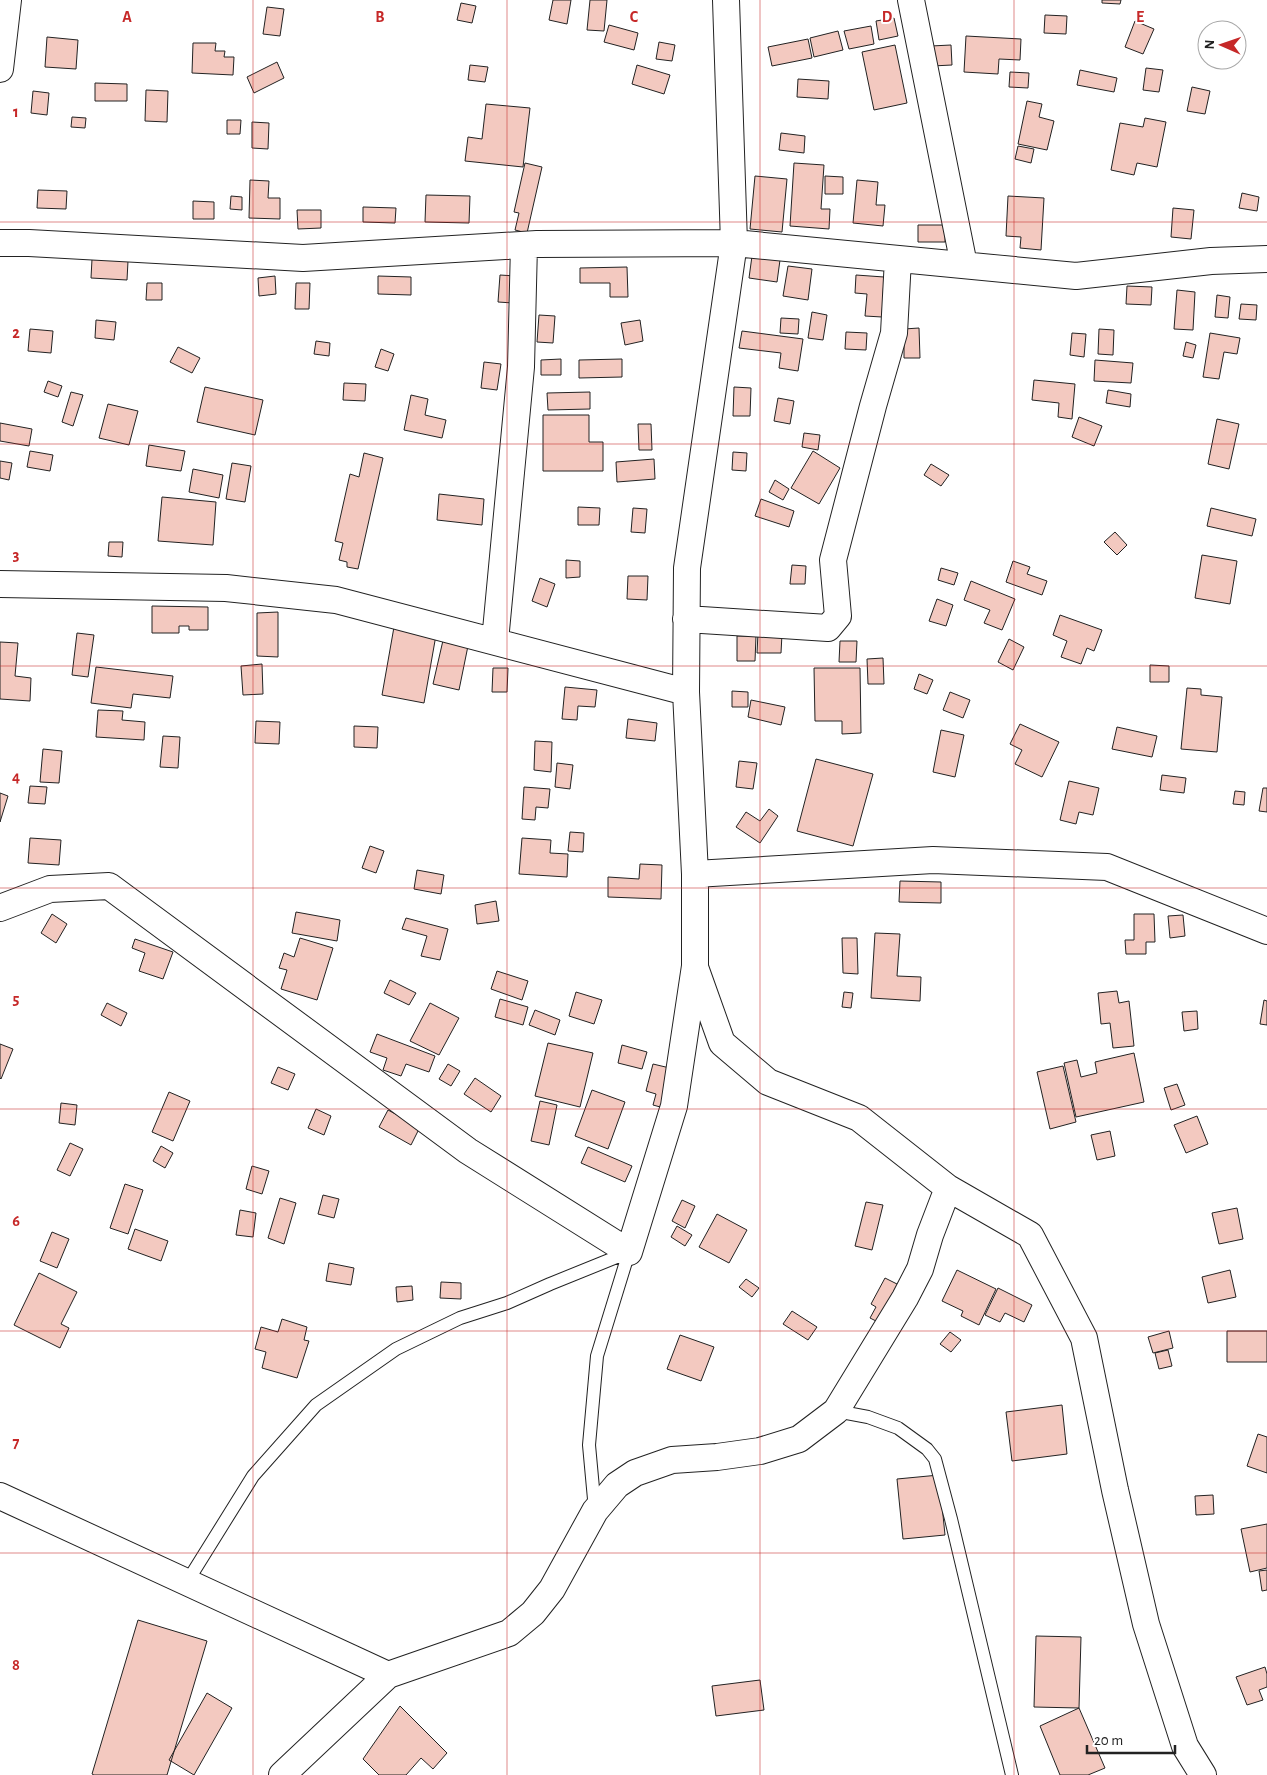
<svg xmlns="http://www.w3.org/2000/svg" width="1267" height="1775" font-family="'Alegreya Sans',sans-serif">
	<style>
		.building { fill: #f3c9c0; stroke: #222 }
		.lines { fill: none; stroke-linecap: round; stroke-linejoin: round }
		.service-casing { stroke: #222; stroke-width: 14 }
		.minor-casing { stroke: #222; stroke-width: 28 }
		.service { stroke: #fff; stroke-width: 12 }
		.minor { stroke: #fff; stroke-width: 26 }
		.grid { fill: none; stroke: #c62828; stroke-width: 1; stroke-opacity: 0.55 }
		.grid-label { font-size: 16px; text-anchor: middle; font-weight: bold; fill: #c62828; stroke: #fff; stroke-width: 4; stroke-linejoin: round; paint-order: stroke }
	</style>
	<rect width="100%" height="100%" fill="#fff"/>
	<!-- building -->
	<path class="building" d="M 553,0 L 571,0 L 567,24 L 549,20 Z
		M 590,0 L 607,0 L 604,31 L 587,30 Z
		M 1102,0 L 1121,0 L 1120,4 L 1102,3 Z
		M 461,3 L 476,6 L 472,23 L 457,20 Z
		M 267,7 L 284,9 L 280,36 L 263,34 Z
		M 1045,15 L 1067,16 L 1066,34 L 1044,33 Z
		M 894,18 L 898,36 L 879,40 L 876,21 Z
		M 1135,21 L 1154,29 L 1143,54 L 1125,47 Z
		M 609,25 L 638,33 L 634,50 L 604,42 Z
		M 871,26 L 874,44 L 849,49 L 844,31 Z
		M 838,31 L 843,50 L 814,57 L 810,38 Z
		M 966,36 L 1021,39 L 1020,60 L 999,59 L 998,74 L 964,72 Z
		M 47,37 L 78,40 L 76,69 L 45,67 Z
		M 808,39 L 812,58 L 772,66 L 768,47 Z
		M 659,42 L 675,45 L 672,61 L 656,59 Z
		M 193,43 L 216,43 L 215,51 L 225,51 L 224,57 L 234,57 L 233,75 L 192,73 Z
		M 895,45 L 907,103 L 874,110 L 862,52 Z
		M 951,45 L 952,65 L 932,66 L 931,46 Z
		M 277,62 L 284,78 L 254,93 L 247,77 Z
		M 470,65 L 488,67 L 485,82 L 468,80 Z
		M 637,65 L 670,75 L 664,94 L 632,84 Z
		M 1146,68 L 1163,70 L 1159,92 L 1143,90 Z
		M 1080,70 L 1117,78 L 1114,92 L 1077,85 Z
		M 1010,72 L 1029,73 L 1028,88 L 1009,87 Z
		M 798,79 L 829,81 L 828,99 L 797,97 Z
		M 95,83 L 127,84 L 127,101 L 95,101 Z
		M 1192,87 L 1210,91 L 1205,114 L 1187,111 Z
		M 146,90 L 168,91 L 167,122 L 145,121 Z
		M 33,91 L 49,93 L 47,115 L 31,113 Z
		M 1027,101 L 1042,104 L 1039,117 L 1054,121 L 1047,150 L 1018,144 Z
		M 486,104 L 530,108 L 523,167 L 465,161 L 468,137 L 482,139 Z
		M 72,117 L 86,118 L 85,128 L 71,127 Z
		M 1145,118 L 1166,122 L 1157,167 L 1137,163 L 1134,175 L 1111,170 L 1120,123 L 1143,127 Z
		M 227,120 L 241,120 L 240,134 L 227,134 Z
		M 252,122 L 269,123 L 268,149 L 252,148 Z
		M 781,133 L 805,136 L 804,153 L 779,150 Z
		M 1018,146 L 1034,149 L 1031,163 L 1015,159 Z
		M 525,163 L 542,167 L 527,233 L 515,230 L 519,213 L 514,212 Z
		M 794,163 L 824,165 L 821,209 L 830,209 L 829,229 L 790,226 Z
		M 755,176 L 787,179 L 782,232 L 750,229 Z
		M 825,176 L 843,177 L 843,194 L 825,194 Z
		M 250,180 L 269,181 L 268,198 L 280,198 L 280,219 L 249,218 Z
		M 857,180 L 878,182 L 876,205 L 885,205 L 883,226 L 853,223 Z
		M 38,190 L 67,191 L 66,209 L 37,208 Z
		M 1242,193 L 1259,197 L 1257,211 L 1239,208 Z
		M 426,195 L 470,196 L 469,223 L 425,222 Z
		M 231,196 L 242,197 L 242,210 L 230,209 Z
		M 1008,196 L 1044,198 L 1041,250 L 1020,248 L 1021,237 L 1006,236 Z
		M 193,201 L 214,202 L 214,219 L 193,219 Z
		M 363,207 L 396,208 L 395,223 L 363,222 Z
		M 1173,208 L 1194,210 L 1191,239 L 1171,237 Z
		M 297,210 L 321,210 L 321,228 L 298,229 Z
		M 918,225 L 946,225 L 945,242 L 918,242 Z
		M 752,256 L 780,260 L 777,282 L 749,278 Z
		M 92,259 L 128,261 L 127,280 L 91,278 Z
		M 788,266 L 812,269 L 808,300 L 783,296 Z
		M 627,267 L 628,297 L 610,297 L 610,283 L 580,283 L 580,268 Z
		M 500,275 L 515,276 L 513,303 L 498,302 Z
		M 856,275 L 884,277 L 882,317 L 865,316 L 867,294 L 855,293 Z
		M 275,276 L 276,294 L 259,296 L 258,278 Z
		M 378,276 L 411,277 L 411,295 L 378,294 Z
		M 147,283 L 162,283 L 162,300 L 146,300 Z
		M 296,283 L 310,283 L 309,309 L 295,309 Z
		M 1127,286 L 1152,287 L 1151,305 L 1126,304 Z
		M 1177,290 L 1195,292 L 1193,330 L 1174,329 Z
		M 1217,295 L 1230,297 L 1228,318 L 1215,317 Z
		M 1241,304 L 1257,305 L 1256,320 L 1239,319 Z
		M 812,312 L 827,315 L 823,340 L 808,338 Z
		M 539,315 L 555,316 L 553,343 L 537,342 Z
		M 781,318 L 799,319 L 798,334 L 780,333 Z
		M 96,320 L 116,322 L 114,340 L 95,338 Z
		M 640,320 L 643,341 L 625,345 L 621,323 Z
		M 919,328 L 920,358 L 904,358 L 904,329 Z
		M 30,329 L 53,331 L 51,353 L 28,351 Z
		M 1099,329 L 1114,330 L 1113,355 L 1098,354 Z
		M 742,331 L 803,339 L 798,371 L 779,368 L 781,353 L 739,348 Z
		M 846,332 L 867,333 L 866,350 L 845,349 Z
		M 1072,333 L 1086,334 L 1084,357 L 1070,355 Z
		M 1210,333 L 1240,338 L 1237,354 L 1224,352 L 1219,379 L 1203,377 Z
		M 316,341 L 330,343 L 329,356 L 314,354 Z
		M 1186,342 L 1196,345 L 1193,358 L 1183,356 Z
		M 178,347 L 200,358 L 192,373 L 170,362 Z
		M 381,349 L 394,354 L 388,371 L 375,367 Z
		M 561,359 L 561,375 L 541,375 L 541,360 Z
		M 622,359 L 622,377 L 579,378 L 579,360 Z
		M 1095,360 L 1133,363 L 1131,383 L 1094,381 Z
		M 484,362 L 501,364 L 497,390 L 481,388 Z
		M 1034,380 L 1075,384 L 1072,419 L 1058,417 L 1059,403 L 1032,400 Z
		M 48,381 L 62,386 L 58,397 L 44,392 Z
		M 344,383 L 366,384 L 365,401 L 343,400 Z
		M 205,387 L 263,400 L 255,435 L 197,422 Z
		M 734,387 L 751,388 L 750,416 L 733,416 Z
		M 1108,390 L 1131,394 L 1130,407 L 1106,403 Z
		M 71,392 L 83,395 L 73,426 L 62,422 Z
		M 590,392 L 590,409 L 548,410 L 547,393 Z
		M 411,395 L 428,399 L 425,415 L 446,420 L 442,438 L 404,430 Z
		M 778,398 L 794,401 L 790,424 L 774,421 Z
		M 108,404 L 138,411 L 129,445 L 99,438 Z
		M 543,415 L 589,415 L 589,442 L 603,442 L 603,471 L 543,471 Z
		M 1079,417 L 1102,426 L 1094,446 L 1072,437 Z
		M 1217,419 L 1239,424 L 1229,469 L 1208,464 Z
		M 0,423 L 32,429 L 29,446 L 0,441 Z
		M 638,424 L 651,424 L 652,450 L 639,450 Z
		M 804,433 L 820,435 L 818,450 L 802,447 Z
		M 149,445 L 185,451 L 181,471 L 146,466 Z
		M 30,451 L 53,455 L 50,471 L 27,467 Z
		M 813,451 L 840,468 L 819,504 L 791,488 Z
		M 733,452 L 747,453 L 746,471 L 732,470 Z
		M 364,453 L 383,458 L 358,569 L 347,567 L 347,562 L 339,560 L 343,543 L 335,541 L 350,474 L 359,477 Z
		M 654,459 L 655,479 L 617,482 L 616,462 Z
		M 0,461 L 12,463 L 9,480 L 0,478 Z
		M 232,463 L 251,466 L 245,502 L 226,499 Z
		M 931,464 L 949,475 L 941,486 L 924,475 Z
		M 193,469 L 223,475 L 219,498 L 189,492 Z
		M 775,480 L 789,489 L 783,500 L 769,492 Z
		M 439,494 L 484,499 L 482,525 L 437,520 Z
		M 162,497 L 216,502 L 213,545 L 158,541 Z
		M 761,499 L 794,511 L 789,527 L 755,516 Z
		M 578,507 L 600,508 L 599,525 L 578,525 Z
		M 633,508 L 647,509 L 645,533 L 631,532 Z
		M 1211,508 L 1256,519 L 1252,536 L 1207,526 Z
		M 1115,532 L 1127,545 L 1117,555 L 1104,542 Z
		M 109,542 L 123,542 L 122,557 L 108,556 Z
		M 1202,555 L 1237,561 L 1230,604 L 1195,598 Z
		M 566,560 L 580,561 L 580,577 L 566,578 Z
		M 1013,561 L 1030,567 L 1027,574 L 1047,581 L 1042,595 L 1006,582 Z
		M 792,565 L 806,566 L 805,584 L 790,584 Z
		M 941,568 L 958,573 L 954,585 L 938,580 Z
		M 628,576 L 648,576 L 647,600 L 627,599 Z
		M 540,578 L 555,584 L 547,607 L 532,601 Z
		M 971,581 L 1015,599 L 1002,630 L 984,623 L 990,610 L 964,600 Z
		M 937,599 L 953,605 L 946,626 L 929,621 Z
		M 152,606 L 208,607 L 208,630 L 189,630 L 189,626 L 179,626 L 179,633 L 152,633 Z
		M 278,612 L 278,657 L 257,656 L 257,613 Z
		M 1060,615 L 1102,630 L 1094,651 L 1087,648 L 1081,664 L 1061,657 L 1067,641 L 1053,635 Z
		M 394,627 L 436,635 L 424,703 L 382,695 Z
		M 77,633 L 94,635 L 88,677 L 72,675 Z
		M 758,633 L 782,634 L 781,653 L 757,653 Z
		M 444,636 L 469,641 L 459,690 L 433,684 Z
		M 737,636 L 756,636 L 755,661 L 737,661 Z
		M 1009,639 L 1024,647 L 1013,670 L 998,662 Z
		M 840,641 L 857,641 L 856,662 L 839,662 Z
		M 0,642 L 18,643 L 15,676 L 31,678 L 30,701 L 0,699 Z
		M 883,658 L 884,684 L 868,684 L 867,659 Z
		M 262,664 L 263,694 L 243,695 L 241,666 Z
		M 1150,665 L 1169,666 L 1169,682 L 1150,682 Z
		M 96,667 L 173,676 L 170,698 L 133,694 L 131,708 L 91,703 Z
		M 493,668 L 508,668 L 507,692 L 492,692 Z
		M 814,668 L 860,668 L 861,733 L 842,734 L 842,721 L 815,721 Z
		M 919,674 L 933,680 L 927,694 L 914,689 Z
		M 565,687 L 597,690 L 595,707 L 578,706 L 577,720 L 562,719 Z
		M 1187,688 L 1201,689 L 1201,695 L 1222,697 L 1217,752 L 1181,749 Z
		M 732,691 L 748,692 L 748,707 L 732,707 Z
		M 950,692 L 970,700 L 963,718 L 943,710 Z
		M 751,700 L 785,707 L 781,725 L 748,717 Z
		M 98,710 L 123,711 L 122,720 L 145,722 L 144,740 L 96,737 Z
		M 628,719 L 657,723 L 655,741 L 626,738 Z
		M 256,721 L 280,722 L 279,744 L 255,743 Z
		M 1020,724 L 1059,742 L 1042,777 L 1015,764 L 1022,750 L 1010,744 Z
		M 354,726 L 378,727 L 377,748 L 354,747 Z
		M 1117,727 L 1157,736 L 1152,757 L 1112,749 Z
		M 941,730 L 964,735 L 955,777 L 933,772 Z
		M 163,736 L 180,737 L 178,768 L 160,767 Z
		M 535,741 L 552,742 L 551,772 L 534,770 Z
		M 43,749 L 62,751 L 59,783 L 40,782 Z
		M 816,759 L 873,774 L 853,846 L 797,831 Z
		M 739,761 L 757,763 L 753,789 L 736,787 Z
		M 557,763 L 573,765 L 570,789 L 555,787 Z
		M 1162,775 L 1186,778 L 1184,793 L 1160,790 Z
		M 1069,781 L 1099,788 L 1093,815 L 1079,812 L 1076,824 L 1060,820 Z
		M 30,786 L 47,787 L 45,804 L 28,803 Z
		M 524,787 L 550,789 L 548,808 L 536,807 L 535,820 L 522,819 Z
		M 1263,788 L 1267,788 L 1267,812 L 1259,811 Z
		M 1235,791 L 1245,792 L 1244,805 L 1233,804 Z
		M 0,793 L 8,796 L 0,822 Z
		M 769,809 L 778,816 L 760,843 L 736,827 L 746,812 L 760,821 Z
		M 570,832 L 584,833 L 583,852 L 568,851 Z
		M 30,838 L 61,840 L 59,865 L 28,863 Z
		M 522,838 L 551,840 L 550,853 L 568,854 L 567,877 L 519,874 Z
		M 370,846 L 384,851 L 376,873 L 362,868 Z
		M 640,864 L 662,865 L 661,899 L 608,897 L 608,877 L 639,879 Z
		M 417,870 L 444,875 L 441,894 L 414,889 Z
		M 900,881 L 941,882 L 941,903 L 899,902 Z
		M 496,901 L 499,921 L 477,924 L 475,905 Z
		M 296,912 L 340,920 L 337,941 L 292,933 Z
		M 52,914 L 67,924 L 56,943 L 41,933 Z
		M 1134,914 L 1154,914 L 1155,942 L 1146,942 L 1146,954 L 1126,954 L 1125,940 L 1134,940 Z
		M 1183,915 L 1185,936 L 1170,938 L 1168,916 Z
		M 406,918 L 448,929 L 440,960 L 421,956 L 427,936 L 402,929 Z
		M 875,933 L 900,934 L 897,976 L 921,977 L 920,1001 L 871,998 Z
		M 300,938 L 333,948 L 317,1000 L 281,989 L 287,970 L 279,968 L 284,953 L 294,957 Z
		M 842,938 L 857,938 L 858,974 L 843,973 Z
		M 135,939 L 173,952 L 163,979 L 139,971 L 145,953 L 132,948 Z
		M 497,971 L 528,981 L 522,1000 L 491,989 Z
		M 390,980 L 416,993 L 409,1005 L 384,993 Z
		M 1117,991 L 1119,1003 L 1129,1001 L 1134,1046 L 1113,1048 L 1110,1023 L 1101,1024 L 1098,993 Z
		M 576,992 L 602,1000 L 594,1024 L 569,1016 Z
		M 844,992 L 853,993 L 851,1008 L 842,1007 Z
		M 500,999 L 528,1007 L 523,1025 L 495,1017 Z
		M 1264,1000 L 1267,1001 L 1267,1025 L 1260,1024 Z
		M 107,1003 L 127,1013 L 121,1026 L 101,1015 Z
		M 430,1003 L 459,1018 L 439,1055 L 410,1041 Z
		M 535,1010 L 560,1020 L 555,1035 L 529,1025 Z
		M 1197,1011 L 1198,1029 L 1184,1031 L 1182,1012 Z
		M 377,1034 L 435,1056 L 429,1072 L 406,1064 L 401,1076 L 383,1070 L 387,1058 L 370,1052 Z
		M 548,1043 L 593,1053 L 580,1107 L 535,1096 Z
		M 0,1044 L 13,1049 L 1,1079 L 0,1078 Z
		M 622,1045 L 647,1052 L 642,1069 L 618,1063 Z
		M 1134,1053 L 1144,1102 L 1076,1117 L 1064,1063 L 1077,1060 L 1081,1077 L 1097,1073 L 1095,1062 Z
		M 448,1064 L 460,1071 L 451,1086 L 439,1079 Z
		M 653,1064 L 674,1069 L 664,1108 L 653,1105 L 656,1094 L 646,1091 Z
		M 1063,1066 L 1076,1122 L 1050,1129 L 1037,1072 Z
		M 278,1067 L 295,1074 L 288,1090 L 271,1083 Z
		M 475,1078 L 501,1096 L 491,1112 L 464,1094 Z
		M 1177,1084 L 1185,1105 L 1171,1110 L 1164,1088 Z
		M 592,1090 L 625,1102 L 608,1149 L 575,1136 Z
		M 169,1092 L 190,1101 L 173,1141 L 152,1132 Z
		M 540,1101 L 557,1105 L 549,1145 L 531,1141 Z
		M 61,1103 L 77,1105 L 75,1125 L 59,1123 Z
		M 316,1109 L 331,1116 L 324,1135 L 308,1128 Z
		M 388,1110 L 420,1127 L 411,1145 L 379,1127 Z
		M 1197,1116 L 1208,1144 L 1186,1153 L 1174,1125 Z
		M 1110,1131 L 1115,1156 L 1097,1160 L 1091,1135 Z
		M 70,1143 L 83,1149 L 70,1176 L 57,1170 Z
		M 161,1146 L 173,1153 L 165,1168 L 153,1161 Z
		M 588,1147 L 632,1166 L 625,1182 L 581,1163 Z
		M 252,1166 L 269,1171 L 262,1194 L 246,1189 Z
		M 125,1184 L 143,1190 L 128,1234 L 110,1228 Z
		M 323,1195 L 339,1199 L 334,1218 L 318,1214 Z
		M 280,1198 L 296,1203 L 284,1244 L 268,1238 Z
		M 682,1200 L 695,1206 L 685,1228 L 672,1221 Z
		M 866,1202 L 883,1205 L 872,1250 L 855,1246 Z
		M 1237,1208 L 1243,1239 L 1219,1244 L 1212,1213 Z
		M 240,1210 L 256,1213 L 253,1237 L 236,1235 Z
		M 717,1214 L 747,1230 L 729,1263 L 699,1247 Z
		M 677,1226 L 692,1235 L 685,1246 L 671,1237 Z
		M 135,1229 L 168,1241 L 161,1261 L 128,1249 Z
		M 52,1232 L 69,1239 L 57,1268 L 40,1261 Z
		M 329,1263 L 354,1268 L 351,1285 L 326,1281 Z
		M 957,1270 L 996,1289 L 979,1325 L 961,1316 L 963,1311 L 942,1301 Z
		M 1230,1270 L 1236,1297 L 1208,1303 L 1202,1277 Z
		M 39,1273 L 77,1292 L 61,1324 L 69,1328 L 60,1348 L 14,1325 Z
		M 885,1278 L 901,1286 L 882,1324 L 870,1318 L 876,1307 L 871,1304 Z
		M 746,1279 L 759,1288 L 752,1297 L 739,1287 Z
		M 441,1282 L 461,1283 L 461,1299 L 440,1298 Z
		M 412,1286 L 413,1300 L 397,1302 L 396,1287 Z
		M 998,1288 L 1032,1305 L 1024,1322 L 1005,1313 L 1000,1322 L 985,1315 Z
		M 792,1311 L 817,1327 L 808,1340 L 783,1324 Z
		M 282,1319 L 307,1327 L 304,1340 L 309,1341 L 297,1378 L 262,1368 L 266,1352 L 255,1349 L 261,1327 L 278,1332 Z
		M 1169,1331 L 1173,1348 L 1153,1353 L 1148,1337 Z
		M 1227,1331 L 1267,1331 L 1267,1362 L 1227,1362 Z
		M 950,1332 L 961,1340 L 951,1352 L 940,1344 Z
		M 680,1335 L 714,1347 L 701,1381 L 667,1369 Z
		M 1168,1350 L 1172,1366 L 1159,1369 L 1155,1353 Z
		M 1062,1405 L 1067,1454 L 1012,1461 L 1006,1412 Z
		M 1258,1434 L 1267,1437 L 1267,1473 L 1247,1466 Z
		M 939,1475 L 945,1535 L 903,1539 L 897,1479 Z
		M 1213,1495 L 1214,1514 L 1196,1515 L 1195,1496 Z
		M 1267,1524 L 1267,1568 L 1250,1572 L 1241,1529 Z
		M 1267,1570 L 1267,1590 L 1262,1591 L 1259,1571 Z
		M 138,1620 L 207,1641 L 167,1775 L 94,1775 L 92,1774 Z
		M 1036,1636 L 1081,1637 L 1079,1708 L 1034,1707 Z
		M 1265,1667 L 1267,1674 L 1267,1687 L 1259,1690 L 1263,1700 L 1247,1705 L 1236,1677 Z
		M 760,1680 L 764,1710 L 716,1716 L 712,1686 Z
		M 207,1693 L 232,1708 L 194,1775 L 169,1760 Z
		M 400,1706 L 447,1753 L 433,1769 L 421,1758 L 406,1775 L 379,1775 L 363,1759 Z
		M 1079,1708 L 1105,1768 L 1088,1775 L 1060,1775 L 1040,1726 Z"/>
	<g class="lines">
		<defs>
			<path id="service" d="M 836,1411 L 868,1417 L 898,1428 L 927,1449 L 935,1459 L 951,1519 L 1012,1775
				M 595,1510 L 589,1445 L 597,1356 L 629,1252
				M 187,1582 L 253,1476 L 316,1405 L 396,1349 L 460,1318 L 507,1303 L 550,1284 L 629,1252"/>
			<path id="minor" d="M 911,0 L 964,265
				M 0,69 L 8,0
				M 0,243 L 29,243 L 303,258 L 537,244 L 734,243 L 1076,276 L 1211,261 L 1267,259
				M 0,584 L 226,588 L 336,600 L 686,692
				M 686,619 L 828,628 L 838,616 L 833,560 L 873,406 L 894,333 L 898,259
				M 495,641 L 521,367 L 524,245
				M 695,874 L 933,860 L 1107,867 L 1267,931
				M 0,908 L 50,889 L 109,886 L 468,1151 L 629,1252 L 674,1106 L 695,966 L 695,874 L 686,692 L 687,568 L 734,243 L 726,0
				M 696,970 L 722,1043 L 768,1082 L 859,1118 L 948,1188 L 1030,1235 L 1084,1338 L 1115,1490 L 1146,1624 L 1185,1746 L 1203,1775
				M 0,1496 L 388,1675
				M 282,1775 L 388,1675 L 509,1633 L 533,1613 L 552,1589 L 595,1511 L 617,1485 L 635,1473 L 672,1460 L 717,1457 L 760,1451 L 799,1439 L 836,1411 L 905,1298 L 920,1269 L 930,1235 L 948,1188"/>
		</defs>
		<!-- service casing -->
		<use href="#service" class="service-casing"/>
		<!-- minor casing -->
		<use href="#minor" class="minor-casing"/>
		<!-- service -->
		<use href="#service" class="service"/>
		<!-- minor -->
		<use href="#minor" class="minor"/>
	</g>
	<!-- grid -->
	<path class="grid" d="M 253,0 L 253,1775M 507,0 L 507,1775M 760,0 L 760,1775M 1014,0 L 1014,1775M 0,222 L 1267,222M 0,444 L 1267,444M 0,666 L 1267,666M 0,888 L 1267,888M 0,1109 L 1267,1109M 0,1331 L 1267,1331M 0,1553 L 1267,1553"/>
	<g class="grid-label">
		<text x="127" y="22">A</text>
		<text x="380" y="22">B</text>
		<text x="634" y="22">C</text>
		<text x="887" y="22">D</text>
		<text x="1140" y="22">E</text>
		<text x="16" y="117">1</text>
		<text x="16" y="338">2</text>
		<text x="16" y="560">3</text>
		<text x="16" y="782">4</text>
		<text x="16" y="1004">5</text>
		<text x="16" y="1226">6</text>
		<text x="16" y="1448">7</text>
		<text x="16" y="1670">8</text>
	</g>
	<!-- north arrow -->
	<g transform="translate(1222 45) rotate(272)"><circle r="24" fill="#ffffff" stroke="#a7a7a7"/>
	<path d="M0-4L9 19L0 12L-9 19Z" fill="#c62828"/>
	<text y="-8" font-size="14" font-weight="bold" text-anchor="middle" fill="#222222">N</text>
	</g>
	<!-- scale -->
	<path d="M1087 1745v8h88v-8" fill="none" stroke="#222222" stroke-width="2.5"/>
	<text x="1094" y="1745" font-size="15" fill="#222222" stroke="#ffffff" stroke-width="4" paint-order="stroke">20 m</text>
</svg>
